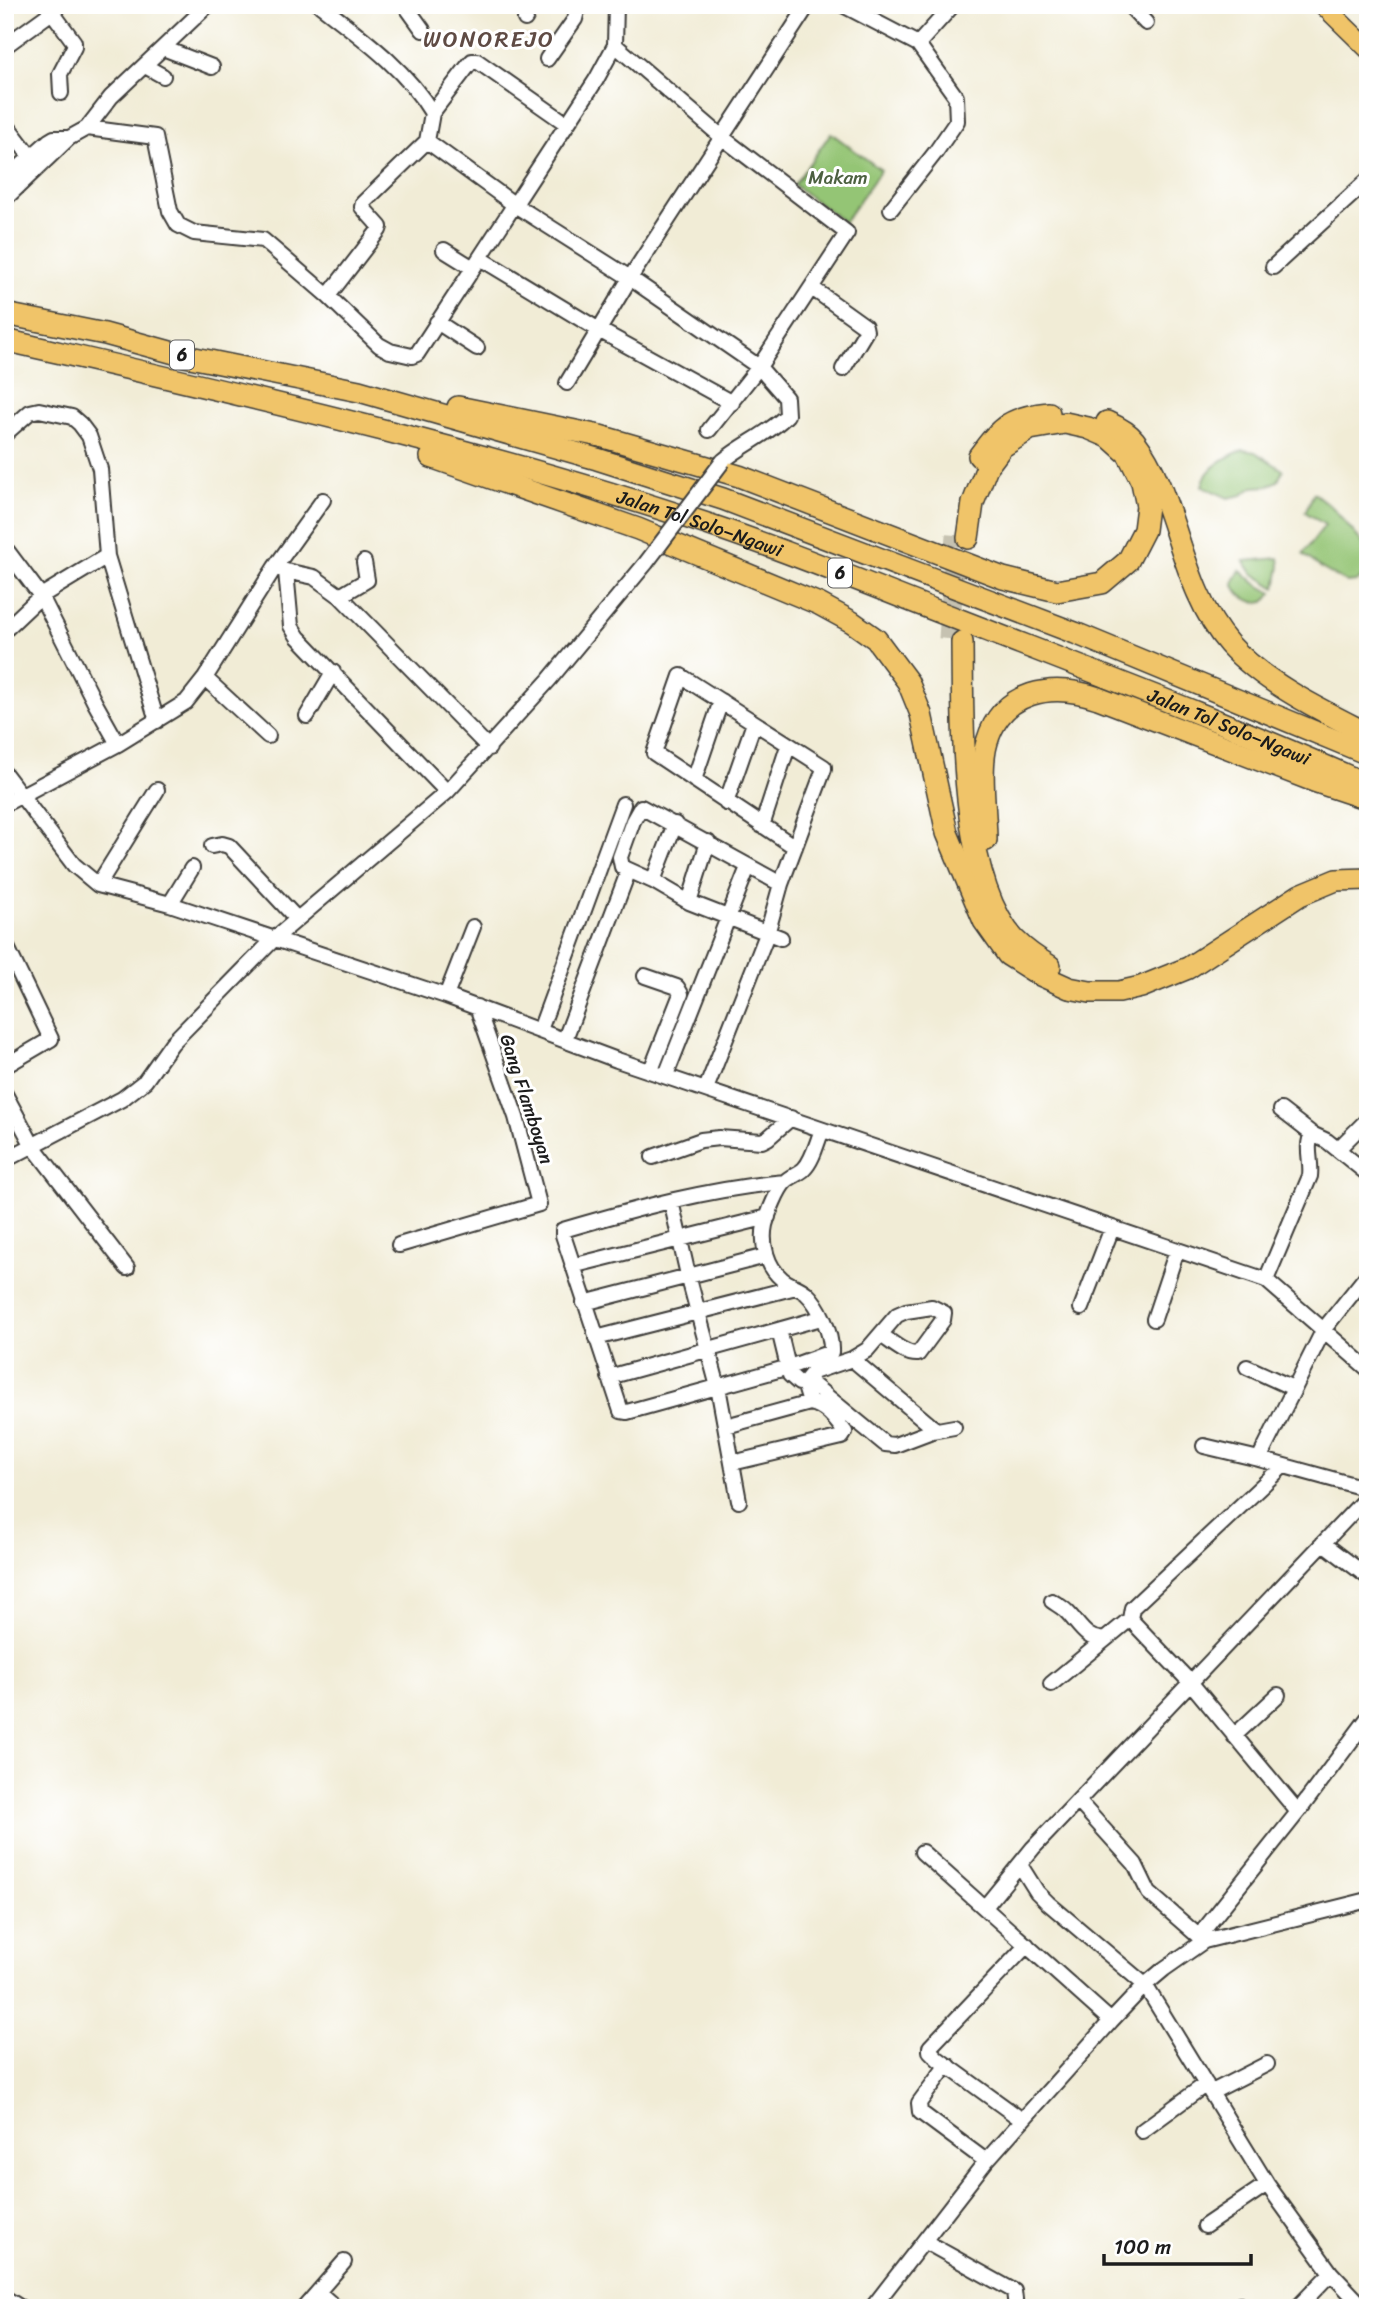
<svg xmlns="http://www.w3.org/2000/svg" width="1373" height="2313" font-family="Sriracha,sans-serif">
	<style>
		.green { fill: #94c575; stroke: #587048; stroke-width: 2 }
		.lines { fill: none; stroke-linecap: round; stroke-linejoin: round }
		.highway-tunnel { stroke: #c6c2b1; stroke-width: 21; stroke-dasharray: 21 10; stroke-linecap: butt }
		.minor-casing { stroke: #3c3b38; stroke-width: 18 }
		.major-casing { stroke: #3c3b38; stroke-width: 21 }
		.highway-casing { stroke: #3c3b38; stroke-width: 24 }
		.minor { stroke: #fff; stroke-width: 14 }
		.major { stroke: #f0c469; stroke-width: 18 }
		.highway { stroke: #f0c469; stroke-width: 21 }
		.minor-bridge-casing { stroke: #3c3b38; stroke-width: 18; stroke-linecap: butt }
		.minor-bridge { stroke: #fff; stroke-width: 14 }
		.labels { text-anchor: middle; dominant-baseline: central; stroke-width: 6; stroke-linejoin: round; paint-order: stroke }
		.shield { fill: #fff; stroke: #606060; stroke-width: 2 }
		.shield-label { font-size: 18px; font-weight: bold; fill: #1c1c1c }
		.park-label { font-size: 19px; fill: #4c6040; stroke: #fff }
		.street-label { font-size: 19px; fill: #1c1c1c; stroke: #fff }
		.quarter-label { font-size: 23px; letter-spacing: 2px; fill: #5f4b44; stroke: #fff }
	</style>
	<rect width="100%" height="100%" fill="#fff"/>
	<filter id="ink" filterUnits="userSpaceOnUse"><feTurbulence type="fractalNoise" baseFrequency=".0143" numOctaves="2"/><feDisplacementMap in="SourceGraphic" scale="14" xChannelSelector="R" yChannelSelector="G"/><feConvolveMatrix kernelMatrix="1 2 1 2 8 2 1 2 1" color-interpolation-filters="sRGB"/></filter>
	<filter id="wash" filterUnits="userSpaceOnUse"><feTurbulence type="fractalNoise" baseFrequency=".00686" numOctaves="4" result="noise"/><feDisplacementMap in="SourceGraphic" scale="28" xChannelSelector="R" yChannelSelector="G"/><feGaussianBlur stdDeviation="1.57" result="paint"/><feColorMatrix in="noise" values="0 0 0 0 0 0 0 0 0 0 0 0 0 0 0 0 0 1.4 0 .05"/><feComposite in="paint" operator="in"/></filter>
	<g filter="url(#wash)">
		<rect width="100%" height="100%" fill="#f1ecd6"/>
		<!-- green -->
		<path class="green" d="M 831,133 L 881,170 L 844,222 L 794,185 Z
			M 1243,450 L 1255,452 L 1283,470 L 1278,481 L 1268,486 L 1253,487 L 1242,495 L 1228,498 L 1202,486 C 1205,468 1228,456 1243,450 Z
			M 1314,493 L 1333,508 L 1368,549 L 1368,573 L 1356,582 L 1347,583 L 1321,568 L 1303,554 L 1325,525 L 1305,512 Z
			M 1279,558 L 1280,566 L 1276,588 L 1252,573 L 1244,561 Z
			M 1240,570 L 1256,584 L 1272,593 L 1265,602 C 1250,604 1238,597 1233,583 Z"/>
	</g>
	<g filter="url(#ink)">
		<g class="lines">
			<!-- highway-tunnel -->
			<path class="highway-tunnel" d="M 949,639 L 956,535"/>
			<defs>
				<path id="minor" d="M 320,5 C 361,37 405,68 432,113 L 427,141 L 515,205 L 630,278 L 759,367 L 709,430
					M 405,5 L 423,30
					M 843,5 L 918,44 L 953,5
					M 1129,5 L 1146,23
					M 52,12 L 74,42 L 74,47 L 60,74 L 61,93
					M 525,19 L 532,5
					M 615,45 L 723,138 L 847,233 L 759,367 L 786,398 L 787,415 C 769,434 743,444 723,461
					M 5,46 L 52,12 L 48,6
					M 163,48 L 212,67
					M 547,59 L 575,19 L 577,11 L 573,5
					M 145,66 L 163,76
					M 432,113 L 468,66 L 472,61 L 477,61 L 567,124
					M 5,123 L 30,156
					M 87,128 L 155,137 L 170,211 L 178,225 L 194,233 L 263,240 L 328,296 L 379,345 L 390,351 L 412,356 L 417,354 L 596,80 L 615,45 L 616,5
					M 5,180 L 49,141 L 54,138 L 69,138
					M 5,199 L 69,138 L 87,128 L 111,97 L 208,5
					M 891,209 L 935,153 L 957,121 L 956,97 L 918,44
					M 444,250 L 473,268
					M 480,258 L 599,330 L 732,403
					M 1273,267 L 1368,180
					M 812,288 L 865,326 L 866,331 L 843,369
					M 328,296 L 379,230 L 380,227 L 362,207 L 363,203 L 427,141
					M 437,322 L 477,348
					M 567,383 L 630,278 L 808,5
					M 5,434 L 30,412 L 39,410 L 72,417 L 80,424 L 89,436 L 100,469 L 107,556 L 157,721
					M 5,548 L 41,596 L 5,630
					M 107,556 L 41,596 L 95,703 L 118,744
					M 275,567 L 286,571 L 314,577 L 340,596 L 489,748
					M 286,571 L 291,626 L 298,637 L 447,792
					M 340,596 L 367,580 L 364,562
					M 205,678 L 268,736
					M 307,716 L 333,672
					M 5,774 L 74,865 L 98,885 L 170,904 L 446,996 L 617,1060 L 1266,1280 L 1368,1369
					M 694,780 L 721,701
					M 726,803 L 754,723
					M 5,804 L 118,744 L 186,702 L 205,678 L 275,567 L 323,500
					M 762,826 L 788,746
					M 212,846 L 222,844 L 229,846 L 297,919
					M 653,881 L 675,824
					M 98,885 L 157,790
					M 689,902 L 708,842
					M 170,904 L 192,868
					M 781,938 L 689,902 L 653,881 L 622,867 L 620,857 L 633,821 L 641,807 L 781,884
					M 5,943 L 51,1039 L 5,1066
					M 645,976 L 677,987 L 681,994 L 651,1070
					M 446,996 L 473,927
					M 540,1030 L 623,804
					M 565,1039 L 627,875
					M 666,1075 L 748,867
					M 706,1089 L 767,934 L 781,884 L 824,769 L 824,767 L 681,676 L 654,753 L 795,847
					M 5,1094 L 33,1146 L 127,1268
					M 1281,1110 L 1312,1134 L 1327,1141 L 1368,1174
					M 1338,1149 L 1368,1119
					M 653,1157 L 701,1140 L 719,1138 L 762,1141 L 768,1138 L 791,1118
					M 5,1160 L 122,1099 L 145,1081 L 172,1043 L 274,939 L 447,792 L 549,680 L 646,563
					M 785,1182 C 710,1188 635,1209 563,1230 L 563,1235 L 621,1411 L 627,1412 L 789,1367 L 831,1352 C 832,1333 819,1305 806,1293 C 799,1287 789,1285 782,1279 C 767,1267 761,1244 765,1225 C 768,1214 778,1188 786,1181 C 791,1176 799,1174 804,1169 C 813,1160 817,1142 822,1130
					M 671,1201 L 688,1275 L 718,1387 L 739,1501
					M 399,1245 L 539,1204 L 516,1117 L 477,1007
					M 572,1266 L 768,1217
					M 1368,1274 L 1324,1329 L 1259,1459 L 1368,1489
					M 1266,1280 L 1310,1176 C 1312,1161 1305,1148 1312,1134
					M 584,1303 L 766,1256
					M 1081,1308 L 1112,1228
					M 1154,1319 L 1177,1250
					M 779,1330 L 790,1375 L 799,1383 L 804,1383
					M 596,1338 L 796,1287
					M 852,1359 L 867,1350 L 897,1315 L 906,1311 L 932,1307 L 944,1313 L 943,1320 L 918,1354 C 905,1355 892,1342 881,1335
					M 1247,1367 L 1293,1388
					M 609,1377 L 821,1318
					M 807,1380 L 885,1444 L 895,1445 L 932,1431 L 954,1427
					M 804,1383 L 813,1372 L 852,1359 L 936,1430
					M 726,1426 L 810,1403 L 804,1383
					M 1204,1446 L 1259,1459
					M 732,1463 L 842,1437 L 845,1432 C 836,1420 825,1405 810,1403
					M 1323,1543 L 1368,1577
					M 1052,1601 C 1056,1604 1062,1607 1066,1611 C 1078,1622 1086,1642 1105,1639
					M 1130,1619 L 1190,1682 L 1298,1812
					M 1051,1684 L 1130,1619 L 1132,1608 L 1283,1466
					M 1234,1736 L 1278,1695
					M 1078,1801 L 1135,1864 L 1149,1893 L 1204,1941
					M 922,1852 L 1111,2021
					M 1020,1865 L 1037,1892 L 1048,1903 L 1145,1985 L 1267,2184 L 1331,2273 L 1364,2308
					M 985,1907 L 1033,1848 L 1368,1496
					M 1199,1936 L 1298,1812 L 1368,1718
					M 949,2066 L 944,2069 L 919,2103 L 920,2112 L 986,2161
					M 1212,2092 L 1267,2064
					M 1022,2120 L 938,2059 L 930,2051 L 930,2047 L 1027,1945
					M 1142,2131 L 1206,2084
					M 1205,2226 L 1267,2184
					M 924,2241 L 1014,2291 L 1016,2308
					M 318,2292 L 336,2308
					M 5,2298 L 21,2308
					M 1240,2305 L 1246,2308
					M 304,2308 L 344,2262
					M 872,2308 L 986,2161 L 1111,2021 L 1145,1985 L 1164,1969 L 1204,1941 L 1368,1900
					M 1297,2308 L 1331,2273"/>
				<path id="major" d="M 1323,5 L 1368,49"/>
				<g id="highway">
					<path d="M 5,314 L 105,334 L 185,356 L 359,391 L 597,459 L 723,499 L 1075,633 L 1368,754"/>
					<path id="s1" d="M 5,340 C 242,395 480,448 710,525 C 794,553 877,588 960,620 C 1096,673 1234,725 1368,785"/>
					<path d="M 458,407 L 600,436 L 739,476 L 1003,578 L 1057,591 L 1102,583 L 1128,561 L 1144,530 L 1147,506 L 1142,482 L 1128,454 L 1109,437 L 1088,428 L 1065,423 L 1030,429 L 1002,447 L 987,467 L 973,503 L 968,538"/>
					<path d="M 1107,422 C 1116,426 1128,432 1134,440 C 1178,497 1179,587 1229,644 C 1264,683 1321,710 1368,734"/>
					<path d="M 979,456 C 1002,425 1011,417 1049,413"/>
					<path d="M 431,457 L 638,529 L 819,604 L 852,622 L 876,639 L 908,682 L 921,714 L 947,833 L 984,921 L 1008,955 L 1038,974 L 1069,988 L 1090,992 L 1119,992 L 1141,987 L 1188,968 L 1300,895 L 1336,880 L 1368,879"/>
					<path d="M 962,642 C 963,722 959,879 1015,940 C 1025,950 1038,959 1050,966"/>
					<path d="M 986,840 C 986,813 979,768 987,742 C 1002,690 1052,682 1098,698 L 1314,781 L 1368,799"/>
				</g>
			</defs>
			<!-- minor casing -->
			<use href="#minor" class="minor-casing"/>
			<!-- major casing -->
			<use href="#major" class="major-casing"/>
			<!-- highway casing -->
			<use href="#highway" class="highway-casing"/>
			<!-- minor -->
			<use href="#minor" class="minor"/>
			<!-- major -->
			<use href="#major" class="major"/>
			<!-- highway -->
			<use href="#highway" class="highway"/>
			<defs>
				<path id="minor-bridge" d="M 646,563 L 723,461"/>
			</defs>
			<!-- minor-bridge casing -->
			<use href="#minor-bridge" class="minor-bridge-casing"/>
			<!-- minor-bridge -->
			<use href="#minor-bridge" class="minor-bridge"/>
		</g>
	</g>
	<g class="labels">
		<!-- shield labels -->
		<g class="shield">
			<rect x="170" y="340.5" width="24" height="29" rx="5"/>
			<rect x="828" y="558.5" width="24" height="29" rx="5"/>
		</g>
		<g class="shield-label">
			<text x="182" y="355">6</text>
			<text x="840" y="573">6</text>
		</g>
		<!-- park labels -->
		<g class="park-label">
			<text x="838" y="177">Makam</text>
		</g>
		<!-- street labels -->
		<g class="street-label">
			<text stroke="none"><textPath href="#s1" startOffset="719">Jalan Tol Solo–Ngawi</textPath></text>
			<text stroke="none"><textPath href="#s1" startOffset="1286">Jalan Tol Solo–Ngawi</textPath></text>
			<text transform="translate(527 1099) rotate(72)">Gang Flamboyan</text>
		</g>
		<!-- quarter labels -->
		<g class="quarter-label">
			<text x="489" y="39">WONOREJO</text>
		</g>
	</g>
	<!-- margin -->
	<rect width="1373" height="2313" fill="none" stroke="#fff" stroke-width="28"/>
	<!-- scale -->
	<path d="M1104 2254v10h147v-10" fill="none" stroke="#1c1c1c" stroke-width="3.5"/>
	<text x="1114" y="2254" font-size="21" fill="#1c1c1c" stroke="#ffffff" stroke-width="5" paint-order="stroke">100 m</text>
</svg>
